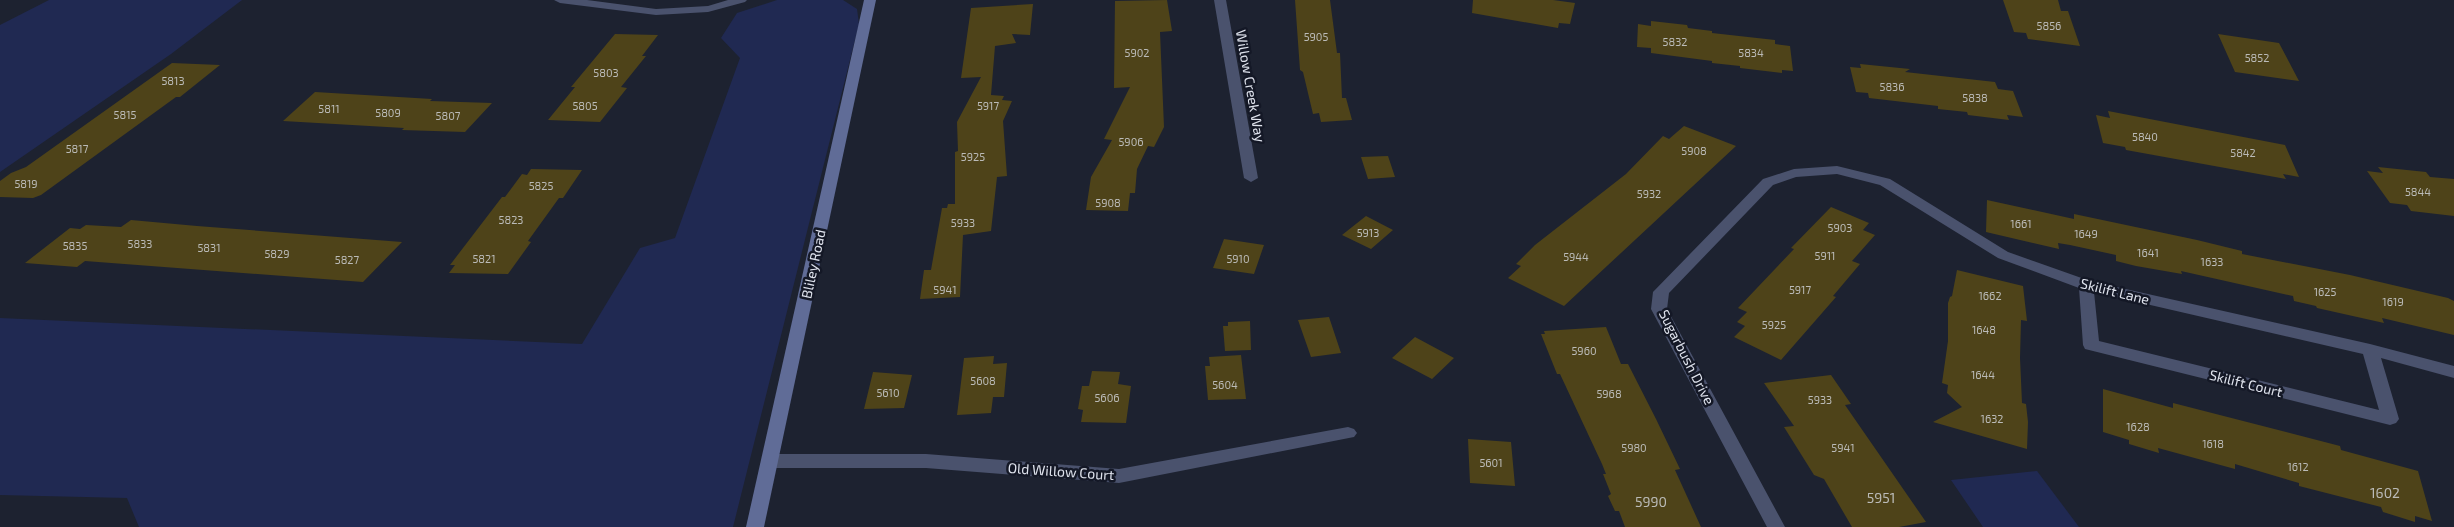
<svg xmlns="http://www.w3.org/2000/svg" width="2454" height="527" font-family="'Exo 2',sans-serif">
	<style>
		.green { fill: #202952 }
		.building { fill: #4e4319 }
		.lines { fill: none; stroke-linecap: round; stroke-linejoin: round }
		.street { fill: #4a526d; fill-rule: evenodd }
		.secondary { fill: #606c97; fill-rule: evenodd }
		.labels { text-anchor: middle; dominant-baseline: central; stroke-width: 5; stroke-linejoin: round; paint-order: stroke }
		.number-label { font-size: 11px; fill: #bbbbb8 }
		.street-label { font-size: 14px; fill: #dfe3ed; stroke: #141826 }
		.near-number-label { font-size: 14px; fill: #bbbbb8 }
	</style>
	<rect width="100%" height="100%" fill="#1d2230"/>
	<!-- green -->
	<path class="green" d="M 49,0 L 242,0 L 171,54 L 0,172 L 0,25 Z
		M 777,0 L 843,0 L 857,9 L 859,24 L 733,527 L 139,527 L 127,498 L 0,495 L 0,318 L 582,344 L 640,248 L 675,238 L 740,58 L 721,38 L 737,13 Z
		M 2037,471 L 2079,527 L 1983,527 L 1951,480 Z"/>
	<!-- building -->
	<path class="building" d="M 1167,0 L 1172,31 L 1160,32 L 1164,127 L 1154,147 L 1148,146 L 1137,169 L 1135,193 L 1130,193 L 1128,211 L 1086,210 L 1091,177 L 1112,140 L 1104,139 L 1130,87 L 1114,88 L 1115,1 Z
		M 1295,0 L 1330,0 L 1337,53 L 1340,53 L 1342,98 L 1346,98 L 1352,120 L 1321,122 L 1319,113 L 1313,114 L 1303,72 L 1300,70 Z
		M 1473,0 L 1553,0 L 1575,3 L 1570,24 L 1559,23 L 1558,28 L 1472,13 Z
		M 2003,0 L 2058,0 L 2061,11 L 2068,11 L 2080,46 L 2028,39 L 2026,33 L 2014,32 Z
		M 1033,4 L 1030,35 L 1012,34 L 1016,43 L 995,46 L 991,95 L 1004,96 L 1002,100 L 1012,101 L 1003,121 L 1007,176 L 997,177 L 991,231 L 963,235 L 960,297 L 920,299 L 924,270 L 931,270 L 942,208 L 947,208 L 948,204 L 955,204 L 955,152 L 958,151 L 957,122 L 981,77 L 961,78 L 971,8 Z
		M 1651,21 L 1687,25 L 1688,28 L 1712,31 L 1712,33 L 1775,40 L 1775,44 L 1790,46 L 1793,71 L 1782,70 L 1782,73 L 1740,68 L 1740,66 L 1712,63 L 1712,61 L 1651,53 L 1651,48 L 1637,47 L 1638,24 L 1651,26 Z
		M 615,34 L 658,35 L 642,56 L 646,56 L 621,87 L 627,88 L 600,122 L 548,120 L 575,87 L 571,87 Z
		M 2218,34 L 2279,43 L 2299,81 L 2235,72 Z
		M 172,63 L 220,65 L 180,97 L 176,97 L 41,195 L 33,198 L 0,197 L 0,181 L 11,173 L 26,167 Z
		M 1860,64 L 1910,69 L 1905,72 L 1995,82 L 1998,89 L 2013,91 L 2023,117 L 2007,115 L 2009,120 L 1968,115 L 1967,112 L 1938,109 L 1938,106 L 1869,98 L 1868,93 L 1856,92 L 1850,67 L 1861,68 Z
		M 315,92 L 432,99 L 430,101 L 492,103 L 465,132 L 402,130 L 404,128 L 283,121 Z
		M 2108,111 L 2285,145 L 2299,177 L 2283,174 L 2286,179 L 2126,150 L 2125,147 L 2103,143 L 2096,115 L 2110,118 Z
		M 1684,126 L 1736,146 L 1564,306 L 1508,278 L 1521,266 L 1516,264 L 1535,245 L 1626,174 L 1663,136 L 1669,139 Z
		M 1388,156 L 1395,177 L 1368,179 L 1361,157 Z
		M 2378,167 L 2426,172 L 2430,177 L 2454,179 L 2454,216 L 2411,211 L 2407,205 L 2390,203 L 2367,171 L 2383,173 Z
		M 531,169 L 582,170 L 563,198 L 559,198 L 528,241 L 531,242 L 508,274 L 449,273 L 455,265 L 450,265 L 502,197 L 505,197 L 522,174 L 527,175 Z
		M 1987,200 L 2074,219 L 2074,214 L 2197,240 L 2242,251 L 2242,254 L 2350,275 L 2448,298 L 2454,301 L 2454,335 L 2382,318 L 2384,323 L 2317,308 L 2316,306 L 2294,301 L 2293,296 L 2181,271 L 2182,274 L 2136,266 L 2116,261 L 2116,255 L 2070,245 L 2058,243 L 2059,249 L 1986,232 Z
		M 1831,207 L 1869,223 L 1863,230 L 1875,235 L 1852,261 L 1860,264 L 1833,296 L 1836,297 L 1781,360 L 1734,337 L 1745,326 L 1737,322 L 1747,312 L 1738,308 L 1794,249 L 1791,248 Z
		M 1366,216 L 1393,230 L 1371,249 L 1342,235 Z
		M 131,220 L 197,226 L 402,242 L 363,282 L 85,261 L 77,267 L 25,263 L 70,228 L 80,229 L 86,225 L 121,227 Z
		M 1224,239 L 1264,245 L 1254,274 L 1213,268 Z
		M 1957,270 L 2023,286 L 2027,321 L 2021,320 L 2020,358 L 2022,403 L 2026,404 L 2028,422 L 2027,449 L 1933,422 L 1962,407 L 1947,393 L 1948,385 L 1942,383 L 1948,341 L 1948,303 L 1950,297 L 1952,296 Z
		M 1329,317 L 1341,353 L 1311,357 L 1298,320 Z
		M 1250,321 L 1251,350 L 1225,351 L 1223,326 L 1228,326 L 1228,322 Z
		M 1606,327 L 1621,364 L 1628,364 L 1656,419 L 1680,469 L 1675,470 L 1701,527 L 1625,527 L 1619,511 L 1615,511 L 1608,496 L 1611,494 L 1603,474 L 1606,474 L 1602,464 L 1560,374 L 1557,374 L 1541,334 L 1545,334 L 1544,331 Z
		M 1415,337 L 1454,358 L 1432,379 L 1392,358 Z
		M 1241,355 L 1246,399 L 1208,400 L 1205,366 L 1210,366 L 1209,357 Z
		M 994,356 L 993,364 L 1007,363 L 1004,397 L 993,397 L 991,413 L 957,415 L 964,358 Z
		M 1092,371 L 1120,372 L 1118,384 L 1131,386 L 1126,423 L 1081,422 L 1083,410 L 1078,409 L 1082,386 L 1089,386 Z
		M 873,372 L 912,375 L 904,408 L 864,409 Z
		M 1831,375 L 1851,404 L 1845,405 L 1926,522 L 1899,527 L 1852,527 L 1824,479 L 1814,475 L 1784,427 L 1794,426 L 1764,383 Z
		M 2103,389 L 2173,408 L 2173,403 L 2340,446 L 2341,450 L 2418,471 L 2432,521 L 2415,516 L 2415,522 L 2383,512 L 2381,507 L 2299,486 L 2299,483 L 2235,464 L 2235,469 L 2158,448 L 2159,453 L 2129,444 L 2129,440 L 2103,432 Z
		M 1468,439 L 1511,442 L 1515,486 L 1470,483 Z"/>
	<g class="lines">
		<!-- street -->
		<path class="street" d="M 554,0 L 587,0 L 656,9 L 708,6 L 728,0 L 747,0 L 745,2 L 708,12 L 656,15 L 560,3 Z
			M 1214,0 L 1226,0 L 1258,178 L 1251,182 L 1244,178 Z
			M 1837,166 L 1890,179 L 2008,252 L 2090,281 L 2370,344 L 2454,366 L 2454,378 L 2381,358 L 2399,419 L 2396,423 L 2390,425 L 2085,349 L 2083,345 L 2079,288 L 1998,258 L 1880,185 L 1837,174 L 1796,177 L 1773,185 L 1669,293 L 1667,309 L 1785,527 L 1767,527 L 1651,309 L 1653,292 L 1763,179 L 1794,169 ZM 2094,292 L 2363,354 L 2379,410 L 2099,341 Z
			M 1348,427 L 1354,429 L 1357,433 L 1354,437 L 1119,483 L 926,468 L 770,468 L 764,466 L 761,461 L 764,456 L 770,454 L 926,454 L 1119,469 Z"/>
		<!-- secondary -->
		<path class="secondary" d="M 864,0 L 876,0 L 764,527 L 746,527 Z"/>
	</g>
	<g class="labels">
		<!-- number labels -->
		<g class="number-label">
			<text x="2049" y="25">5856</text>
			<text x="1316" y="36">5905</text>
			<text x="1675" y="41">5832</text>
			<text x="1137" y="52">5902</text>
			<text x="1751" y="52">5834</text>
			<text x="2257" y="57">5852</text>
			<text x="606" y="72">5803</text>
			<text x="173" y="80">5813</text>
			<text x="1892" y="86">5836</text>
			<text x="1975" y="97">5838</text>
			<text x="585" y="105">5805</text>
			<text x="988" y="105">5917</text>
			<text x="329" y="108">5811</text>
			<text x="388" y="112">5809</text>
			<text x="125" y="114">5815</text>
			<text x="448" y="115">5807</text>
			<text x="2145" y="136">5840</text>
			<text x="1131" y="141">5906</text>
			<text x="77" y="148">5817</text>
			<text x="1694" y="150">5908</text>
			<text x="2243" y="152">5842</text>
			<text x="973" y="156">5925</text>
			<text x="26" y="183">5819</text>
			<text x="541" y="185">5825</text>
			<text x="2418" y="191">5844</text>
			<text x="1649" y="193">5932</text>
			<text x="1108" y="202">5908</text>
			<text x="511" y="219">5823</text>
			<text x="963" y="222">5933</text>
			<text x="2021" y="223">1661</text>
			<text x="1840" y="227">5903</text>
			<text x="1368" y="232">5913</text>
			<text x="2086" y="233">1649</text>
			<text x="140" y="243">5833</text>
			<text x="75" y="245">5835</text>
			<text x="209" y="247">5831</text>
			<text x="2148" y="252">1641</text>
			<text x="277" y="253">5829</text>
			<text x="1825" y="255">5911</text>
			<text x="1576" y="256">5944</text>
			<text x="484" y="258">5821</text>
			<text x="1238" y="258">5910</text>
			<text x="347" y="259">5827</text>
			<text x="2212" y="261">1633</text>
			<text x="945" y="289">5941</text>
			<text x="1800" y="289">5917</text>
			<text x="2325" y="291">1625</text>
			<text x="1990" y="295">1662</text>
			<text x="2393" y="301">1619</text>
			<text x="1774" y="324">5925</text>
			<text x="1984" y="329">1648</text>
			<text x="1584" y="350">5960</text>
			<text x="1983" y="374">1644</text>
			<text x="983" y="380">5608</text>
			<text x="1225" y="384">5604</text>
			<text x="888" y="392">5610</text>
			<text x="1609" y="393">5968</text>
			<text x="1107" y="397">5606</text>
			<text x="1820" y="399">5933</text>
			<text x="1992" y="418">1632</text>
			<text x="2138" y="426">1628</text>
			<text x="2213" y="443">1618</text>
			<text x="1634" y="447">5980</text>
			<text x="1843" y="447">5941</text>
			<text x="1491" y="462">5601</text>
			<text x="2298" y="466">1612</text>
		</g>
		<!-- street labels -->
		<g class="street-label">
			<text transform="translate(1251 86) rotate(80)">Willow Creek Way</text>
			<text transform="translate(813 264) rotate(-78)">Bliley Road</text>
			<text transform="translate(2115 291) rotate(14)">Skilift Lane</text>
			<text transform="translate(1687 357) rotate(63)">Sugarbush Drive</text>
			<text transform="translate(2246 383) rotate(14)">Skilift Court</text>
			<text transform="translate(1061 471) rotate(4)">Old Willow Court</text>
		</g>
		<!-- near-number labels -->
		<g class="near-number-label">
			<text x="2385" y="492">1602</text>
			<text x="1881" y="497">5951</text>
			<text x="1651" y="501">5990</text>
		</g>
	</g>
</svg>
